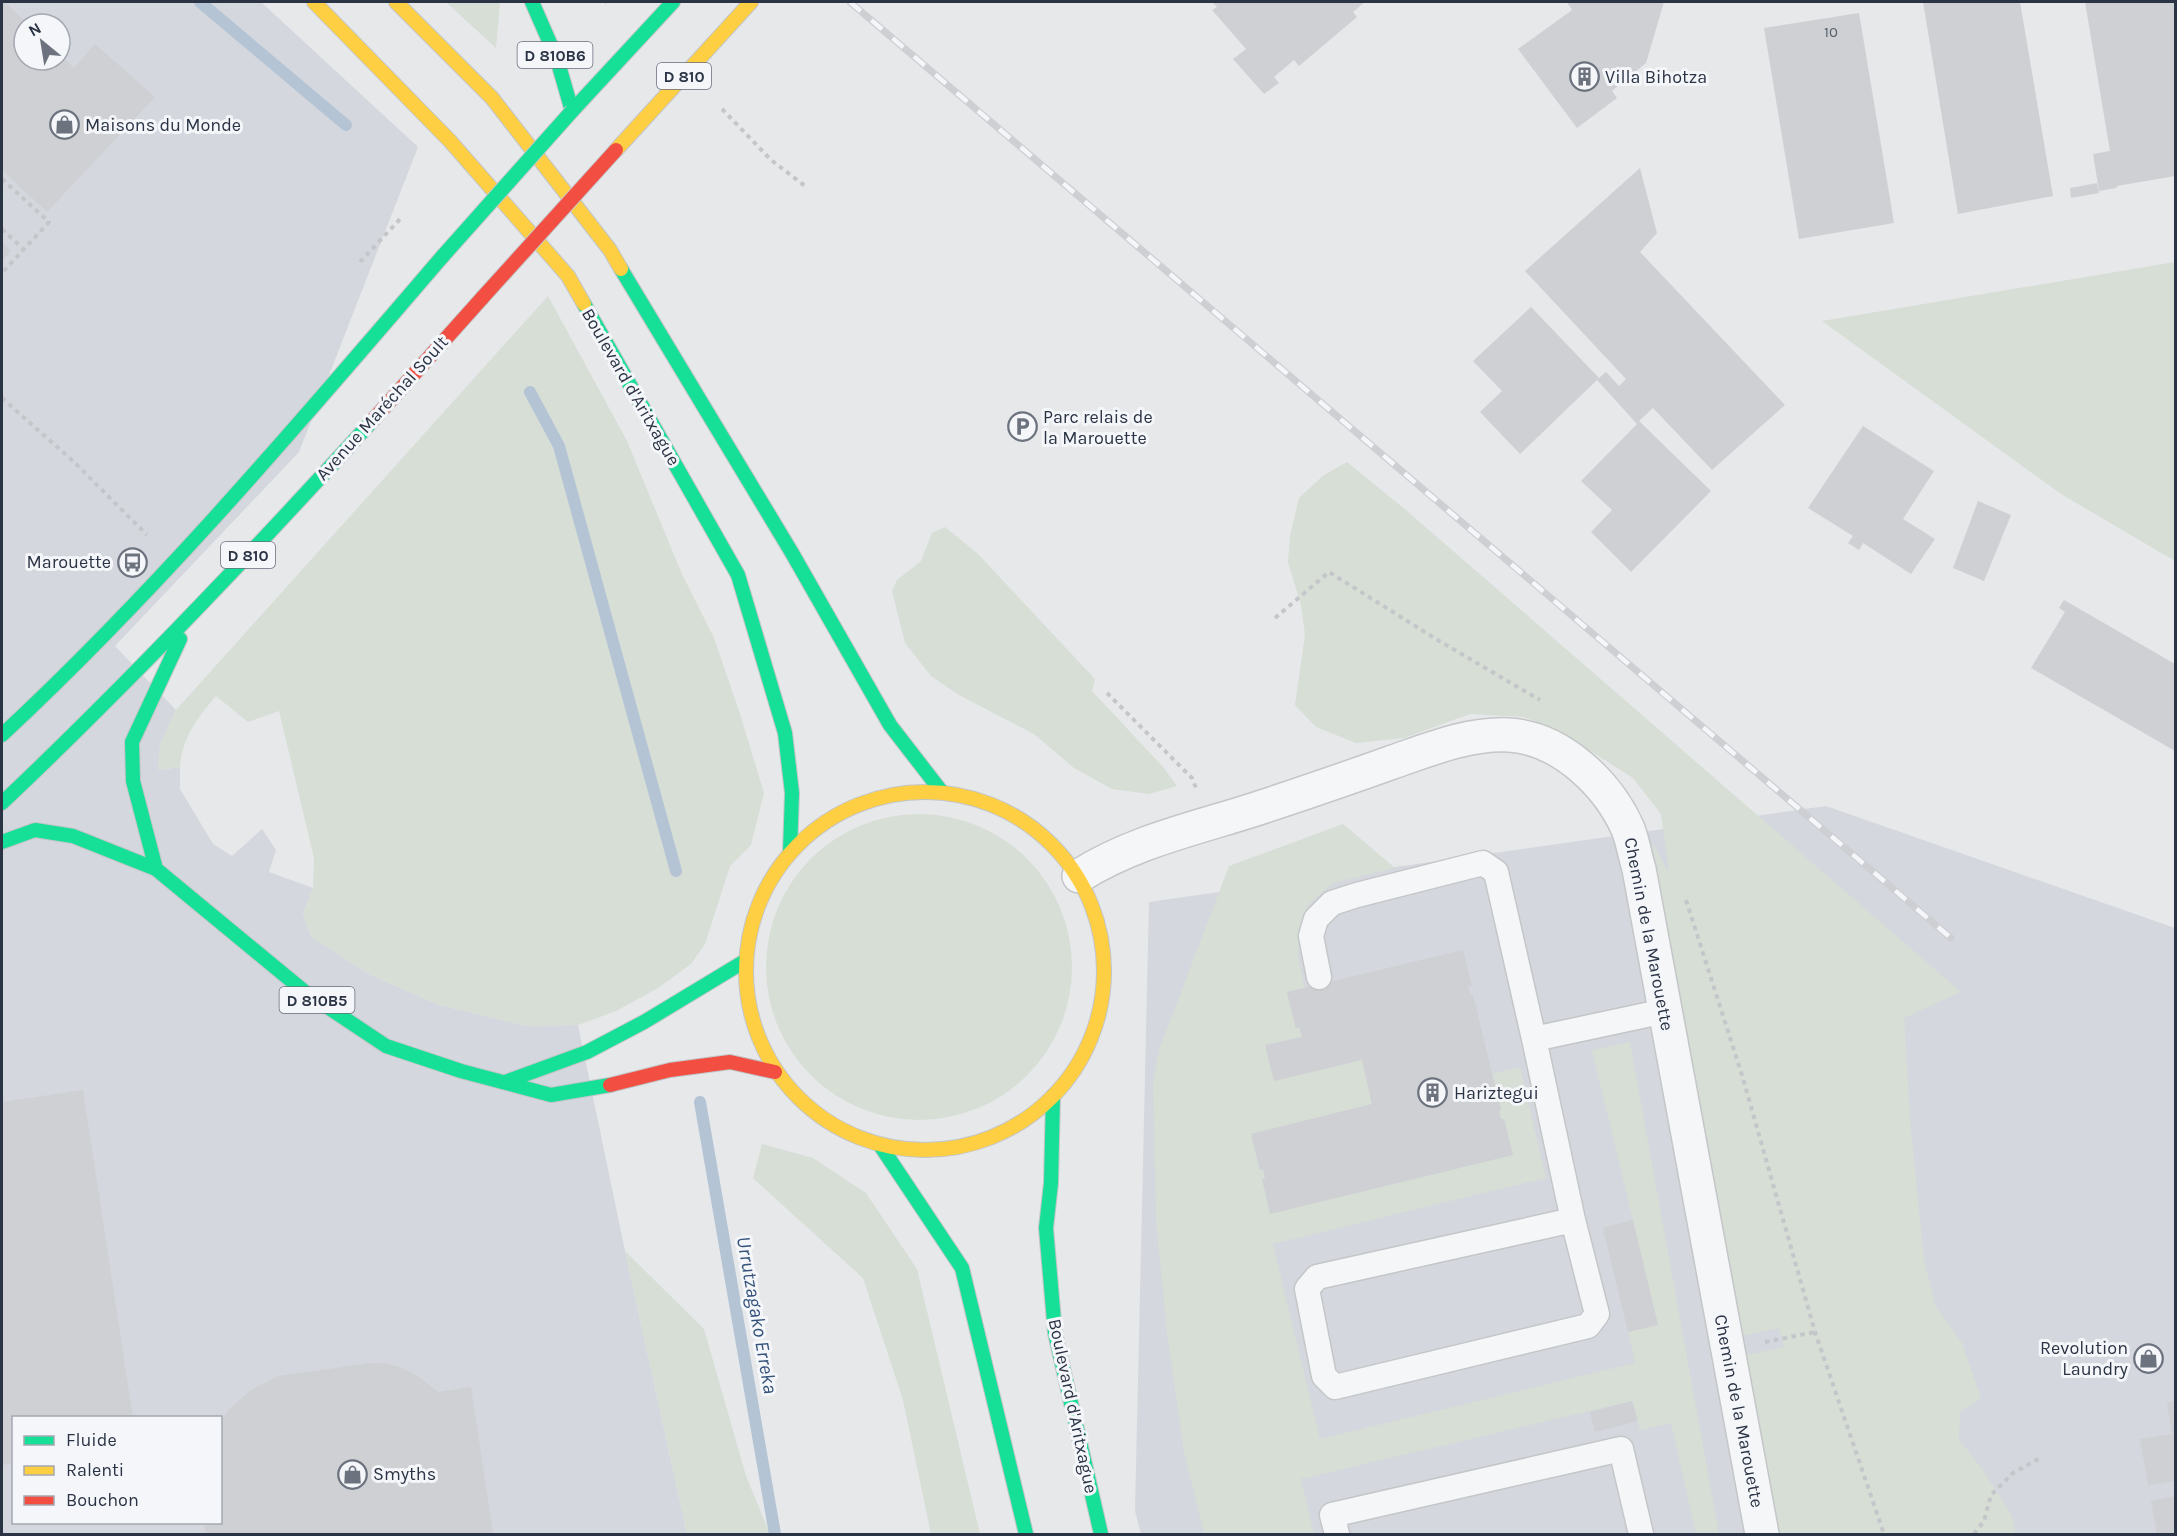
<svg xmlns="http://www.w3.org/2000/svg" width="2177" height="1536" font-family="Karla,sans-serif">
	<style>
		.built { fill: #d4d7dd; fill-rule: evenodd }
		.green { fill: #d6ded6 }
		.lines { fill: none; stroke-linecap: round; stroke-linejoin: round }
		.stream { stroke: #b4c4d5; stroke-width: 12 }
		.building { fill: #ced0d3 }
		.lane-casing { stroke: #c4c6c8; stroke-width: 27 }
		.street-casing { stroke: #c4c6c8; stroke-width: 36 }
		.fast-casing { stroke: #c2c5c8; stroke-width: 16 }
		.slow-casing { stroke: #c2c5c8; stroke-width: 16 }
		.jam-casing { stroke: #c2c5c8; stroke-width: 16 }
		.path { stroke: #c5c6ca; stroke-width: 4; stroke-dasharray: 4.5 4.5; stroke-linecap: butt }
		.lane { stroke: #f5f6f7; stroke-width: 24 }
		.street { stroke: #f5f6f7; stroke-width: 33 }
		.fast { stroke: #16e098; stroke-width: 14 }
		.slow { stroke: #ffcf43; stroke-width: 14 }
		.jam { stroke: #f24e42; stroke-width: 14 }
		.rail-casing { stroke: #cecfd2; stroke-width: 7 }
		.rail { stroke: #f4f6f9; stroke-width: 4.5; stroke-dasharray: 14; stroke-linecap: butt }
		.fast-bridge-casing { stroke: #c2c5c8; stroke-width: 16; stroke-linecap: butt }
		.jam-bridge-casing { stroke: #c2c5c8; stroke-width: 16; stroke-linecap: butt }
		.fast-bridge { stroke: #16e098; stroke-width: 14 }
		.jam-bridge { stroke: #f24e42; stroke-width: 14 }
		.labels { text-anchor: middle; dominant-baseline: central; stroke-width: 6; stroke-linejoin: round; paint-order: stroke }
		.number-label { font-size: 15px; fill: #545c69 }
		.shield { fill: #f4f6f9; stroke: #676e7b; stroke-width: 1.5 }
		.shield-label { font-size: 16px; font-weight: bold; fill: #2b3445 }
		.poi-label { font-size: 18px; fill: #2b3445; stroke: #f4f6f9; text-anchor: start }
		.street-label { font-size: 18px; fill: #2b3445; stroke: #f4f6f9 }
		.water-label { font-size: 20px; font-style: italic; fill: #34527a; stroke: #f4f6f9 }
	</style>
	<rect width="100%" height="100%" fill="#e6e8ea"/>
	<!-- built -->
	<path class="built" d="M 2,2 L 261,2 L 418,147 L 299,452 L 115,646 L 176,710 L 160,744 L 159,770 L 180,767 L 180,789 L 213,844 L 232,856 L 262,829 L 276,850 L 269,872 L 313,888 L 303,914 L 311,937 L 371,975 L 439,1005 L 527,1026 L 578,1025 L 625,1251 L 687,1534 L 2,1534 ZM 24,24 L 60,24 L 60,60 L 24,60 ZM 14,1418 L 220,1418 L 220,1522 L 14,1522 Z
		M 1826,806 L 2175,928 L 2175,1534 L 1141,1534 L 1135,1511 L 1149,902 Z"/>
	<!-- green -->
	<path class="green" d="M 446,2 L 500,2 L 496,48 Z
		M 2175,262 L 2175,561 L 2061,494 L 1822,321 Z
		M 548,296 L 627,441 L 681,572 L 714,638 L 740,714 L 764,793 L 751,845 L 730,866 L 705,944 L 691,964 L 658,988 L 616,1011 L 578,1025 L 527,1026 L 439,1005 L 371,975 L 311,937 L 303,914 L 313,888 L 314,858 L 279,711 L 248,722 L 216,696 C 197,718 182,738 180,767 L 158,770 L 160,744 L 176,710 Z
		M 1347,462 L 1407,511 L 1961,992 L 1904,1018 L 1911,1130 L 1924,1259 L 1936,1307 L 1962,1343 L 1981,1398 L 1960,1412 L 1959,1439 L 1985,1473 L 2011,1514 L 2016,1534 L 1778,1534 L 1742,1356 L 1784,1347 L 1779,1328 L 1742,1336 L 1668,930 L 1650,846 L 1654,845 L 1669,874 L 1661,814 L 1633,778 L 1561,732 L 1524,717 L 1470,714 L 1404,738 L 1356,743 L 1316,727 L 1295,705 L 1305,635 L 1301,605 L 1288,562 L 1290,536 L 1299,498 L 1324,475 Z
		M 945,527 L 977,553 L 1095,679 L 1092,691 L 1163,767 L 1177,786 L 1149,794 L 1112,789 L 1074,768 L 1034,734 L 959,695 L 931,676 L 905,643 L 892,591 L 897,580 L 921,561 L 932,533 Z
		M766 967a153 153 0 1 1 306 0a153 153 0 1 1-306 0Z
		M 1343,824 L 1395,868 L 1333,883 L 1309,904 L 1300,926 L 1298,957 L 1305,988 L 1287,993 L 1296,1028 L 1299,1027 L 1302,1037 L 1266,1045 L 1362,1060 L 1372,1104 L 1251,1134 L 1260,1170 L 1263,1169 L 1265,1178 L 1262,1179 L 1504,1119 L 1501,1119 L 1499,1111 L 1501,1109 L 1492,1074 L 1520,1067 L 1546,1178 L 1273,1244 L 1320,1439 L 1635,1363 L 1628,1332 L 1658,1325 L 1592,1050 L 1630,1042 L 1719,1534 L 1696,1534 L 1671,1423 L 1640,1430 L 1632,1401 L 1301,1479 L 1314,1534 L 1204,1534 L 1184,1452 L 1167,1333 L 1156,1221 L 1153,1081 L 1159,1050 L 1229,866 Z
		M 762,1144 L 813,1158 L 866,1193 L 917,1269 L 980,1534 L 931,1534 L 903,1400 L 863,1278 L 753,1178 Z
		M 625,1251 L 704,1329 L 746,1476 L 770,1534 L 687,1534 Z"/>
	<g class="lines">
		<!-- stream -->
		<path class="stream" d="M 200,2 L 346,125
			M 530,392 L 559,446 L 676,871
			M 700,1102 L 775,1534"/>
	</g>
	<!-- building -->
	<path class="building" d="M 2,2 L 5,2 L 28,24 L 24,24 L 24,60 L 60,60 L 60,55 L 74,68 L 95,44 L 155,97 L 47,212 L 2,170 Z
		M 1212,2 L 1365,2 L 1353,12 L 1357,17 L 1299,66 L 1294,60 L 1274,77 L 1279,83 L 1264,94 L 1233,59 L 1246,49 L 1212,10 L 1217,7 Z
		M 1567,2 L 1664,2 L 1646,63 L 1612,91 L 1617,98 L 1577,128 L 1518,49 L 1572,10 Z
		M 1923,2 L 2020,2 L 2053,196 L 1958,214 Z
		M 2085,2 L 2175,2 L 2175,176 L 2117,186 L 2116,188 L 2099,191 L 2093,154 L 2110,151 Z
		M 1859,13 L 1894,223 L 1799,239 L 1764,28 Z
		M 1640,168 L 1657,233 L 1640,252 L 1785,405 L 1712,470 L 1653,408 L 1639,421 L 1711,491 L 1631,572 L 1591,532 L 1612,510 L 1581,481 L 1637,424 L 1597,380 L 1520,454 L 1480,412 L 1502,391 L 1473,361 L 1531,307 L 1599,378 L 1606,372 L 1619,386 L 1626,379 L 1525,271 Z
		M 2097,183 L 2099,193 L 2071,198 L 2070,188 Z
		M 2,242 L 11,251 L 2,261 Z
		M 1863,426 L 1934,471 L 1903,519 L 1935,539 L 1911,574 L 1863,543 L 1859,550 L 1848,543 L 1853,536 L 1808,508 Z
		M 1978,501 L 2011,515 L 1984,581 L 1953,568 Z
		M 2064,600 L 2175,664 L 2175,751 L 2031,668 L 2065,612 L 2059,608 Z
		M 1463,950 L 1472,986 L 1468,986 L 1470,995 L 1473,995 L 1501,1110 L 1499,1111 L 1501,1119 L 1504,1119 L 1513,1155 L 1270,1214 L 1262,1179 L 1265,1178 L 1263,1169 L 1260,1170 L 1251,1134 L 1372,1104 L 1362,1060 L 1274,1081 L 1265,1045 L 1302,1037 L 1299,1027 L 1296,1029 L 1287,992 Z
		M 83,1090 L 133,1418 L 14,1418 L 14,1463 L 2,1465 L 2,1102 Z
		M 1633,1220 L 1658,1325 L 1628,1332 L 1603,1228 Z
		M 2154,1345 L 2156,1369 L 2143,1370 L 2140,1348 Z
		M 371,1363 L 386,1363 L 399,1367 L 418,1376 L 438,1392 L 471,1387 L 493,1534 L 206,1534 L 204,1522 L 220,1522 L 220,1423 L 230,1408 L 254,1388 L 279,1376 Z
		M 1632,1401 L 1638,1421 L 1595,1432 L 1590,1412 Z
		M 2175,1401 L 2175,1481 L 2148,1485 L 2140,1439 L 2172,1434 L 2167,1403 Z
		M 2175,1496 L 2175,1534 L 2157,1534 L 2151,1501 Z"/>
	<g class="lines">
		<defs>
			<path id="lane" d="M 1319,977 L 1311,936 L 1316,919 L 1332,903 L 1357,895 L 1483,863 L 1496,872 L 1534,1039 L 1665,1011
				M 1534,1039 L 1573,1220 L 1597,1314 L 1588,1326 L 1335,1387 L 1324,1376 L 1307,1289 L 1317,1277 L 1573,1220
				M 1337,1534 L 1332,1515 L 1621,1449 L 1641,1534"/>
			<path id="street" d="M 1079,876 C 1139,838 1208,826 1274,803 C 1313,790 1351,777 1390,763 C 1428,750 1468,733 1509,735 C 1561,738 1608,784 1628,829 C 1633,842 1635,856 1639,869 L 1762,1534"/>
			<path id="fast" d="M 532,2 L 557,59 L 572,111
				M 572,111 L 673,2
				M 621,269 L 792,553 L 890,725 L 941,791
				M 584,304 L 738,575 L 785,733 L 792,793 L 790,852
				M 2,735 C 161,587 301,421 442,257
				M 2,803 C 131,681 253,552 373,420
				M 2,842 L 35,830 L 73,836 L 156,869 L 305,992 L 386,1046 L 461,1071 L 551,1095 L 610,1085
				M 156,869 L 133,781 L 132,742 L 180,639
				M 505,1082 L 587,1052 L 644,1022 L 745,961
				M 1053,1096 L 1051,1183 L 1046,1228 L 1055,1333 L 1101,1534
				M 880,1145 L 962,1268 L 1026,1534"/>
			<path id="slow" d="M 314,2 L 450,141 L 568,276 L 584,304
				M 396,2 L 492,98 L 610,250 L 621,269
				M 616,150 L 751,2
				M746 971a179 179 0 1 1 358 0a179 179 0 1 1-358 0Z"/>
			<path id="jam" d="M 373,420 L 483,297
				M 610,1085 L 670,1070 L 730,1062 L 775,1072"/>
		</defs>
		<!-- lane casing -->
		<use href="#lane" class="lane-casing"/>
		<!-- street casing -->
		<use href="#street" class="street-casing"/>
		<!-- fast casing -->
		<use href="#fast" class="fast-casing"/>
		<!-- slow casing -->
		<use href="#slow" class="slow-casing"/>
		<!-- jam casing -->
		<use href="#jam" class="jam-casing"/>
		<!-- path -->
		<path class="path" d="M 605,2 L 606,2
			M 722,109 L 771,160 L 805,186
			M 2,179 L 49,222 L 2,273
			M 2,229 L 23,249
			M 360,262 L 402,217
			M 2,398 L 74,462 L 147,535
			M 1275,618 L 1329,572 L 1436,639 L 1540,700
			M 1107,693 L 1192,778 L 1196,788
			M 1686,900 L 1742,1075 L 1815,1332 L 1884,1534
			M 1765,1342 L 1815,1332
			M 1974,1534 L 1984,1521 L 1991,1495 L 2013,1473 L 2040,1458"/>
		<!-- lane -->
		<use href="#lane" class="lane"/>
		<!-- street -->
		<use href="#street" class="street"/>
		<!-- fast -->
		<use href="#fast" class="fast"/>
		<!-- slow -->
		<use href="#slow" class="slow"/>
		<!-- jam -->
		<use href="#jam" class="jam"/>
		<defs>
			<path id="rail" d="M 850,2 L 1951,938"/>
		</defs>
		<!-- rail casing -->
		<use href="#rail" class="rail-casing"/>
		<!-- rail -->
		<use href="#rail" class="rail"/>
		<defs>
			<path id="fast-bridge" d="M 442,257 L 572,111"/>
			<path id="jam-bridge" d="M 483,297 L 616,150"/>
		</defs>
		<!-- fast-bridge casing -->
		<use href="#fast-bridge" class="fast-bridge-casing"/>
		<!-- jam-bridge casing -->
		<use href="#jam-bridge" class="jam-bridge-casing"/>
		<!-- fast-bridge -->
		<use href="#fast-bridge" class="fast-bridge"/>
		<!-- jam-bridge -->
		<use href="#jam-bridge" class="jam-bridge"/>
	</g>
	<!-- icons -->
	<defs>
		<symbol id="building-ring" viewBox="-11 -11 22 22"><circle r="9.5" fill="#f4f6f9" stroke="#6c737f" stroke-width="1.5"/><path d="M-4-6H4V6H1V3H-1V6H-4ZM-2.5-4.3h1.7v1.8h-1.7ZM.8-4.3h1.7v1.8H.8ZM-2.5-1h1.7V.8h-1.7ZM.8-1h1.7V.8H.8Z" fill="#6c737f"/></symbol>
		<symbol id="shop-ring" viewBox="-11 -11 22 22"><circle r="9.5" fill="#f4f6f9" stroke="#6c737f" stroke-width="1.5"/><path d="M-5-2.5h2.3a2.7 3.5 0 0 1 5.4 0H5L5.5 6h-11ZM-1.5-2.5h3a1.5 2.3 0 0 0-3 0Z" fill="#6c737f"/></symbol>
		<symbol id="parking-ring" viewBox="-11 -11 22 22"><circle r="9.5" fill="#f4f6f9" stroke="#6c737f" stroke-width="1.5"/><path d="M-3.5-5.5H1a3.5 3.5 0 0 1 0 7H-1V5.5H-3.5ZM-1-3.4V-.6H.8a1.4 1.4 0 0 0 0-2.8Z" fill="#6c737f"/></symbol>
		<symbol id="bus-ring" viewBox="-11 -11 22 22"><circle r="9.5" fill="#f4f6f9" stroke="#6c737f" stroke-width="1.5"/><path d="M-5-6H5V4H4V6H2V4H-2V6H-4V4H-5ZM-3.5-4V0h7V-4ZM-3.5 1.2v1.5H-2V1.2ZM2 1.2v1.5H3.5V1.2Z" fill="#6c737f"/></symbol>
	</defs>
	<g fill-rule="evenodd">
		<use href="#building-ring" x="1568" y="60" width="33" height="33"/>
		<use href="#shop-ring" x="48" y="108" width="33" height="33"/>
		<use href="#parking-ring" x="1006" y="410" width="33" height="33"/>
		<use href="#bus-ring" x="116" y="546" width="33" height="33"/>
		<use href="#building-ring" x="1416" y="1076" width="33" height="33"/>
		<use href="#shop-ring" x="2132" y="1342" width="33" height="33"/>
		<use href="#shop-ring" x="336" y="1458" width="33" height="33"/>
	</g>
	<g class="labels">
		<!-- number labels -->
		<g class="number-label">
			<text x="1831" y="32">10</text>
		</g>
		<!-- shield labels -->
		<g class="shield">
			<rect x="517.5" y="42" width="75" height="26" rx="4.5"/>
			<rect x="657" y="63" width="54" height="26" rx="4.5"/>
			<rect x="221" y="542" width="54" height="26" rx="4.5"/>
			<rect x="279.5" y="987" width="75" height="26" rx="4.5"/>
		</g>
		<g class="shield-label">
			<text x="555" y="55">D 810B6</text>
			<text x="684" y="76">D 810</text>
			<text x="248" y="555">D 810</text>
			<text x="317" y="1000">D 810B5</text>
		</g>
		<!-- poi labels -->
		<g class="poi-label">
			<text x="1605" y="77">Villa Bihotza</text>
			<text x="85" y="125">Maisons du Monde</text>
			<text x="1043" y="417">Parc relais de<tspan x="1043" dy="21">la Marouette</tspan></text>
			<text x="111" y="562" text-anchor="end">Marouette</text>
			<text x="1454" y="1093">Hariztegui</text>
			<text x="2128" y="1348" text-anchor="end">Revolution<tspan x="2128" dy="21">Laundry</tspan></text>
			<text x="373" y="1474">Smyths</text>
		</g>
		<!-- street labels -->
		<g class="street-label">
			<text transform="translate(631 387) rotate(60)">Boulevard d'Aritxague</text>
			<text transform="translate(382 408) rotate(-48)">Avenue Maréchal Soult</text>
			<text transform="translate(1649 934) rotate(79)">Chemin de la Marouette</text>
			<text transform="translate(1073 1406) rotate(78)">Boulevard d'Aritxague</text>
			<text transform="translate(1739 1411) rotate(79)">Chemin de la Marouette</text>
		</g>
		<!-- water labels -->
		<g class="water-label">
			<text transform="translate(757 1315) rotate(80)">Urrutzagako Erreka</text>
		</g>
	</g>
	<!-- border -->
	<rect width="2177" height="1536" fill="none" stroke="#2b3445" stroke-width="6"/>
	<!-- legend -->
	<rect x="12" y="1416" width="210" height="108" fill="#f4f6f9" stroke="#a4a8b1" stroke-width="1.5"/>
	<rect x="24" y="1436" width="30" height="9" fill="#16e098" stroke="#a4a8b1" stroke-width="1.5"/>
	<text x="66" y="1446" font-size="18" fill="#2b3445">Fluide</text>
	<rect x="24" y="1466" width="30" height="9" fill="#ffcf43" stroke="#a4a8b1" stroke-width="1.5"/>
	<text x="66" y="1476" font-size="18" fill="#2b3445">Ralenti</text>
	<rect x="24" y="1496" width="30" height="9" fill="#f24e42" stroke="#a4a8b1" stroke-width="1.5"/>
	<text x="66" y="1506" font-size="18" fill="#2b3445">Bouchon</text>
	<!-- north arrow -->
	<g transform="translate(42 42) rotate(330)"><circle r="28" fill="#f4f6f9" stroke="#a4a8b1" stroke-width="1.5"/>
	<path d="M0-4.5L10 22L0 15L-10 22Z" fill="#6c737f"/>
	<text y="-9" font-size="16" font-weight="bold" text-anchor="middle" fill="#2b3445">N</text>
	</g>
</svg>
